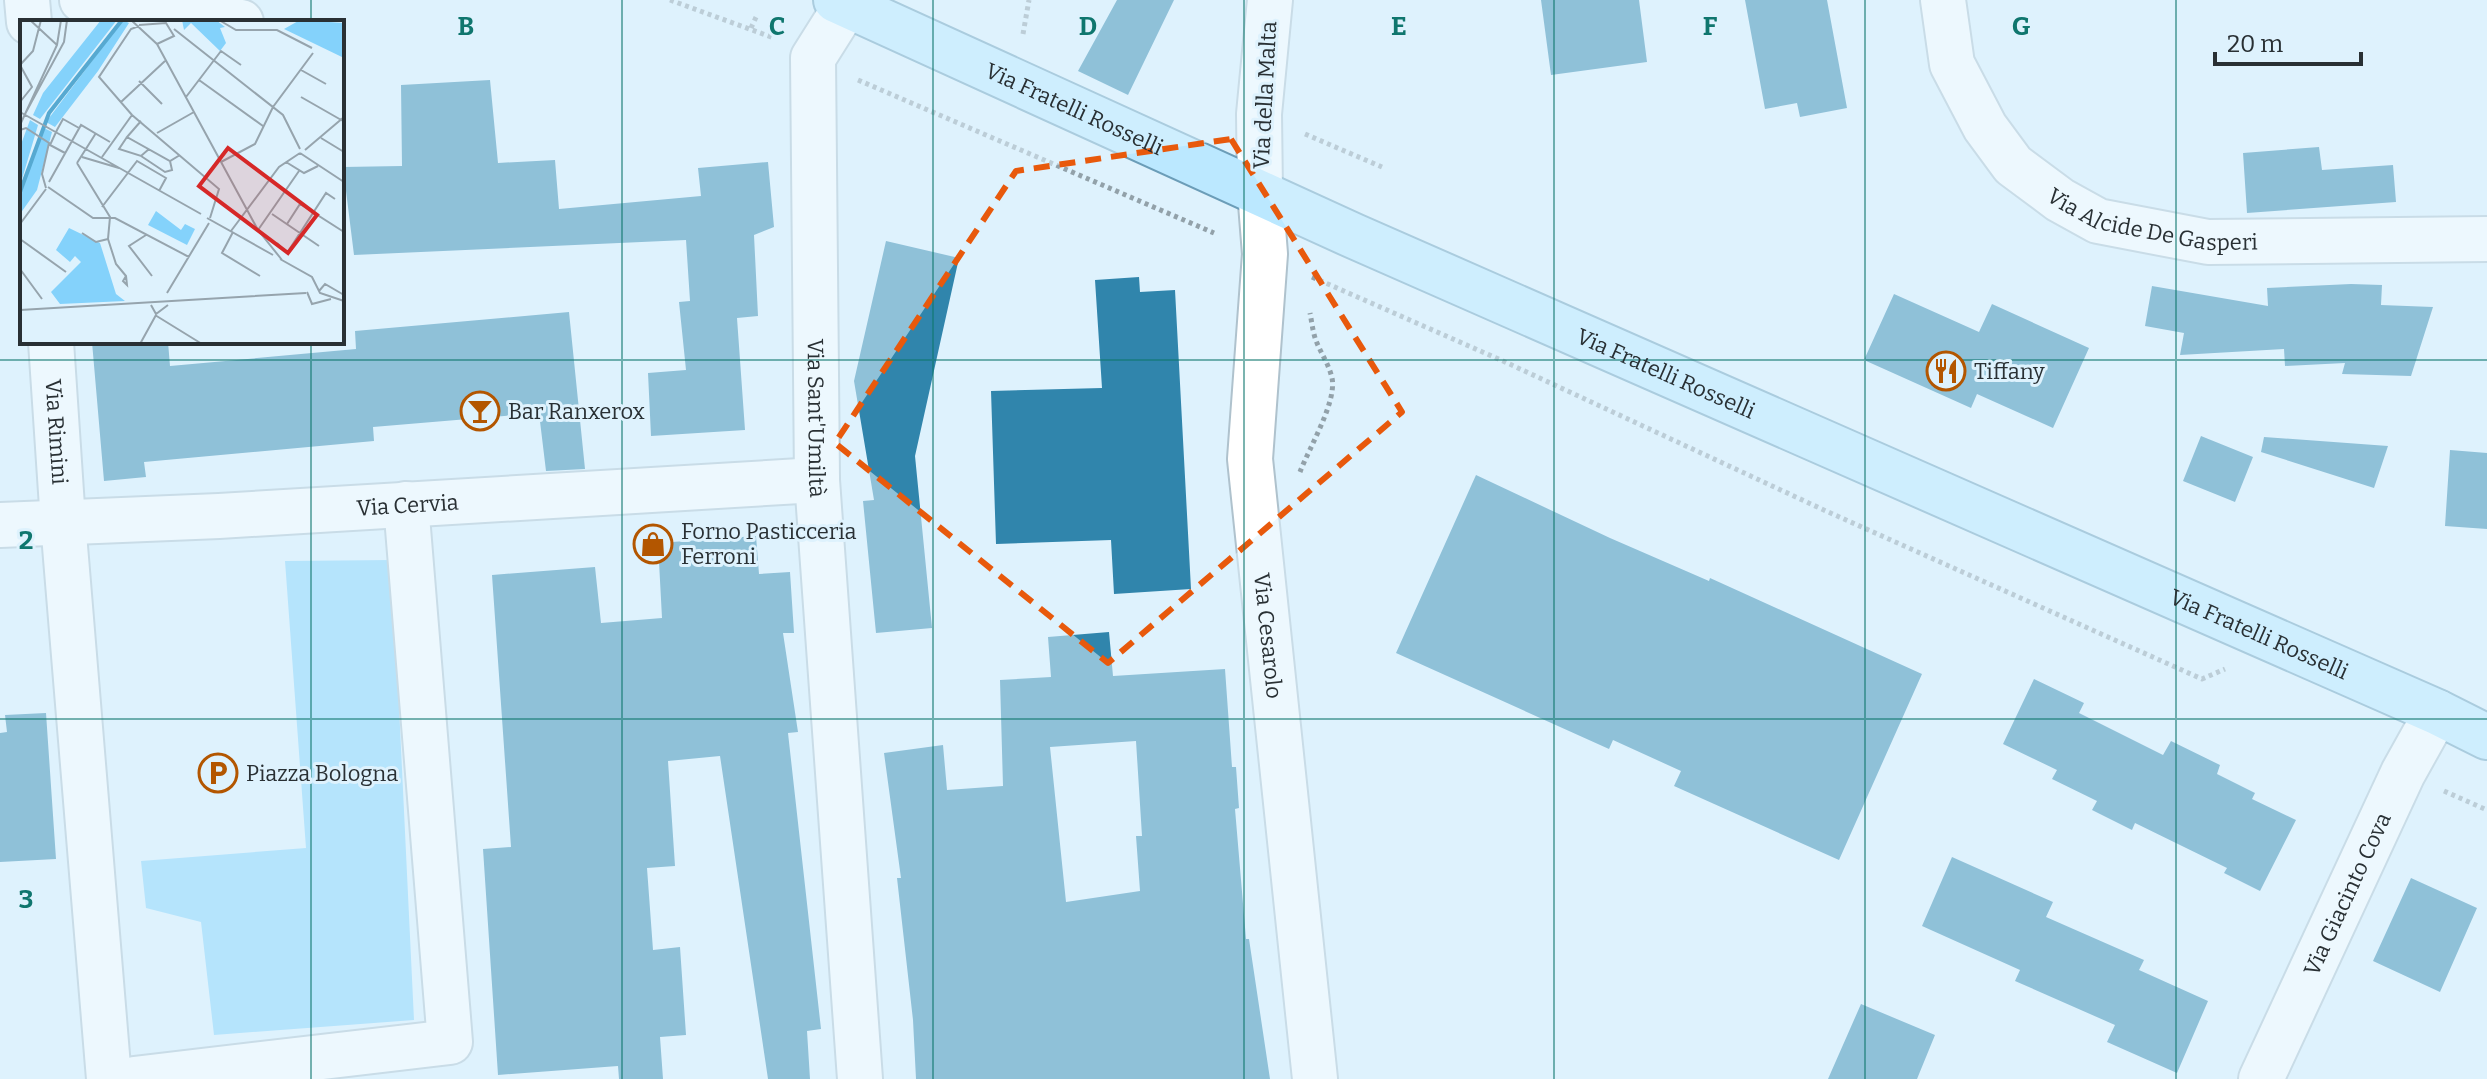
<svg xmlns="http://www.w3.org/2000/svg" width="2487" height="1079" font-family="Bitter,serif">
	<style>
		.green { fill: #84d2fb }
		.building { fill: #3085ac; fill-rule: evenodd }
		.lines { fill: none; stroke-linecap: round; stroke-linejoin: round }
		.minor-casing { stroke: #afc2cd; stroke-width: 48 }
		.major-casing { stroke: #6b9db8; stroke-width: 48 }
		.path { stroke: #92a1a9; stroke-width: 5; stroke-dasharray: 4 4; stroke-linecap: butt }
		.minor { stroke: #fff; stroke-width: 44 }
		.major { stroke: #bbe8ff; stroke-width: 44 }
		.marked { fill: none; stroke: #e8590c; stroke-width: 6; stroke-dasharray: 16 10; stroke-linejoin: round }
		.grid { fill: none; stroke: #0f766e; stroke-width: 2; stroke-opacity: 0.55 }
		.labels { text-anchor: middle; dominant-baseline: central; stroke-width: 6; stroke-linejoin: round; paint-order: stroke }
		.street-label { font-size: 22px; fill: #293034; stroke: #def2fd }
		.poi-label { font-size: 22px; fill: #293034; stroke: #def2fd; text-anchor: start }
		.inset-river { fill: none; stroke: #56a9d1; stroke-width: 4 }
		.inset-road { fill: none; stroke: #96a4ad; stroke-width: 2 }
		.view { fill: #d62828; fill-opacity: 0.15; stroke: #d62828; stroke-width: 4 }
		.inset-edge { fill: none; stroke: #293034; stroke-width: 4 }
		.grid-label { font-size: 26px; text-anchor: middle; font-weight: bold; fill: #0f766e; stroke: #def2fd; stroke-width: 6; stroke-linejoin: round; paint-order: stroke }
	</style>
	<rect width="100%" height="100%" fill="#def2fd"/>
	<!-- green -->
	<path class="green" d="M 392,560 L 414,1020 L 214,1035 L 201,922 L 146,908 L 141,861 L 306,848 L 285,561 Z"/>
	<!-- building -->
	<path class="building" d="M 1117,0 L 1174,0 L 1128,95 L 1078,71 Z
		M 1541,0 L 1639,0 L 1647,62 L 1551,75 Z
		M 1745,0 L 1827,0 L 1847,108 L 1800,117 L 1797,103 L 1765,109 Z
		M 490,80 L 498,163 L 555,160 L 559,209 L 701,196 L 698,168 L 768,162 L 774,227 L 754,235 L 758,316 L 737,318 L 745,430 L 651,436 L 648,373 L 686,370 L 679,302 L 690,301 L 686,240 L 354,255 L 343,167 L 402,166 L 401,85 Z
		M 2319,147 L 2322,170 L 2393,165 L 2396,202 L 2247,213 L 2243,153 Z
		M 886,241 L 959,258 L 915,456 L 932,628 L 876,633 L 863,501 L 874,500 L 854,381 Z
		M 1139,277 L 1140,292 L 1175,290 L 1191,589 L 1114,594 L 1111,540 L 996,544 L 991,391 L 1102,388 L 1095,280 Z
		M 2351,284 L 2382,285 L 2381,305 L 2433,307 L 2411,376 L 2342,374 L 2345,363 L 2285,366 L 2284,349 L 2180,355 L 2184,333 L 2145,326 L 2152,286 L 2268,306 L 2267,288 Z
		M 1894,294 L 1979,332 L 1992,304 L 2089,348 L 2053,428 L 1977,394 L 1971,408 L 1864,360 Z
		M 569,312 L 585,469 L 546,471 L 539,413 L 373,427 L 374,441 L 144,462 L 146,477 L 104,481 L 92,342 L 168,342 L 170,366 L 356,349 L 355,331 Z
		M 2201,436 L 2253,457 L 2235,502 L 2183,481 Z
		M 2264,437 L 2388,446 L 2374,488 L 2261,452 Z
		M 2450,450 L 2487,453 L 2487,529 L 2445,526 Z
		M 1476,475 L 1610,538 L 1709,581 L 1710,578 L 1922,674 L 1839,860 L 1674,786 L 1681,771 L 1613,740 L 1609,749 L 1396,653 Z
		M 756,536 L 759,574 L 790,572 L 794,633 L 783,633 L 798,732 L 788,733 L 821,1029 L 807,1031 L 810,1079 L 768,1079 L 720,756 L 668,761 L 675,866 L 647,868 L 653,950 L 680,947 L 686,1035 L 660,1037 L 663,1079 L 619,1079 L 618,1066 L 498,1075 L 483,849 L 511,847 L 492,575 L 595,567 L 601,623 L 662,618 L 658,543 Z
		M 1109,632 L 1113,676 L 1225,669 L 1232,767 L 1236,767 L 1239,808 L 1235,809 L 1246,939 L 1249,939 L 1270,1079 L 916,1079 L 913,1020 L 897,878 L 901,878 L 884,753 L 943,745 L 947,790 L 1003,786 L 1000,680 L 1051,677 L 1048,637 ZM 1136,741 L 1142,836 L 1136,836 L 1140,891 L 1066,902 L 1050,747 Z
		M 2034,679 L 2084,703 L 2079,713 L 2163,755 L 2171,741 L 2220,765 L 2217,774 L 2255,793 L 2252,799 L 2296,820 L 2260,891 L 2224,873 L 2227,868 L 2135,823 L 2132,830 L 2092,810 L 2097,801 L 2052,779 L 2057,770 L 2003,744 Z
		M 46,713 L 56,859 L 0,862 L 0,733 L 7,732 L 5,715 Z
		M 1952,857 L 2053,902 L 2046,917 L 2144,960 L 2139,970 L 2208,1001 L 2177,1073 L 2107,1042 L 2115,1025 L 2015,981 L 2020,970 L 1922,926 Z
		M 2411,878 L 2477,908 L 2440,992 L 2373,961 Z
		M 1861,1004 L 1935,1035 L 1917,1079 L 1828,1079 Z"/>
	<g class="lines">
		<defs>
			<g id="minor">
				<path d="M 27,0 L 29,22"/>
				<path d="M 82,0 L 241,22"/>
				<path id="s1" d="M 1270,0 L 1259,114 L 1260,191 L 1265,254 L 1250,459 L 1315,1079"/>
				<path id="s2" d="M 1943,0 L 1952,64 L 1985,127 L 2013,165 L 2060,200 L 2098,221 L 2208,242 L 2487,239"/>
				<path id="s3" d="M 847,4 L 813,58 L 817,480 L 860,1079"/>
				<path id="s4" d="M 51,342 L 63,522 L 109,1079"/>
				<path id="s5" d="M 0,525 L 219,516 L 817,480"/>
				<path d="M 134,1079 L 450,1042 L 406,504"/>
				<path id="s6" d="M 2261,1079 L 2403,773 L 2437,712"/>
			</g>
			<g id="major">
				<path id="s7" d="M 836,0 L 1354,236 L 2437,712 L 2487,737"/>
			</g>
		</defs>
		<!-- minor casing -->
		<use href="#minor" class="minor-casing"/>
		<!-- major casing -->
		<use href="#major" class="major-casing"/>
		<!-- path -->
		<path class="path" d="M 670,0 L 774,38
			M 751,28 L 757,15
			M 1023,34 L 1029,0
			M 858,80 L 1214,233
			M 1305,134 L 1382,167
			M 1312,277 L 1503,361 L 1826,511 L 2202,679 L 2225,669
			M 1300,472 C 1309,448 1337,402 1332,378 C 1329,365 1322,355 1317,343 C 1313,334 1312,323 1310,313
			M 2444,791 L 2487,810"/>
		<!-- minor -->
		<use href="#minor" class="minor"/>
		<!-- major -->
		<use href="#major" class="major"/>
	</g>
	<!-- marked area -->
	<path d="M0 0H2487V1079H0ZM 1231,139 L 1402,412 L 1108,663 L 835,443 L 1016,171 Z" fill="#def2fd" fill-opacity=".55" fill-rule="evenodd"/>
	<path class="marked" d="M 1231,139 L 1402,412 L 1108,663 L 835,443 L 1016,171 Z"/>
	<!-- grid -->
	<path class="grid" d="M 311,0 L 311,22M 622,0 L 622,1079M 933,0 L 933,1079M 1244,0 L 1244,1079M 1554,0 L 1554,1079M 1865,0 L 1865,1079M 2176,0 L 2176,1079M 311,342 L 311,1079M 0,360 L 2487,360M 0,719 L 2487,719"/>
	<!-- icons -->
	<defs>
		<symbol id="restaurant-ring" viewBox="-11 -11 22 22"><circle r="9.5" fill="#def2fd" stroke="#b35600" stroke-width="1.5"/><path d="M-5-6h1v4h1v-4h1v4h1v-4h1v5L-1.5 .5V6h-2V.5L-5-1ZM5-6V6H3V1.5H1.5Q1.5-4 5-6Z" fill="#b35600"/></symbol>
		<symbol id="bar-ring" viewBox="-11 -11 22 22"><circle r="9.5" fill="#def2fd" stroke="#b35600" stroke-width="1.5"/><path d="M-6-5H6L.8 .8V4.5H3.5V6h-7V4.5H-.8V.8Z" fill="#b35600"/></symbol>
		<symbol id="shop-ring" viewBox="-11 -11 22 22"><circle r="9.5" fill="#def2fd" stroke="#b35600" stroke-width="1.5"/><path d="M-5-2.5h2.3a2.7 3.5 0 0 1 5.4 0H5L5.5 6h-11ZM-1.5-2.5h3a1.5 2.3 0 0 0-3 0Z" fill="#b35600"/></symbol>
		<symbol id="parking-ring" viewBox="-11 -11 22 22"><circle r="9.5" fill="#def2fd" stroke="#b35600" stroke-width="1.5"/><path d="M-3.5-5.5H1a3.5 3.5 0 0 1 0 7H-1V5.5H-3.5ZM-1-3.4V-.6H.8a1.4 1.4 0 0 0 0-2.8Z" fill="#b35600"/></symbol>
	</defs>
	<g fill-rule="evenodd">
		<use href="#restaurant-ring" x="1924" y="349" width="44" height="44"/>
		<use href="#bar-ring" x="458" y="389" width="44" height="44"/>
		<use href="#shop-ring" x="631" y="522" width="44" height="44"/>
		<use href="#parking-ring" x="196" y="751" width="44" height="44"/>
	</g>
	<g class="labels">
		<!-- street labels -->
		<g class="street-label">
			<text transform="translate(1265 95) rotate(-87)">Via della Malta</text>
			<text stroke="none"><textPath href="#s7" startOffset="262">Via Fratelli Rosselli</textPath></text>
			<text stroke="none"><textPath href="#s2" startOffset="338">Via Alcide De Gasperi</textPath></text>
			<text stroke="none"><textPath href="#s7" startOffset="910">Via Fratelli Rosselli</textPath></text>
			<text stroke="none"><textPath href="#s3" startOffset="424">Via Sant'Umiltà</textPath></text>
			<text stroke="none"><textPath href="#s4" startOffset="90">Via Rimini</textPath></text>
			<text stroke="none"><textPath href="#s5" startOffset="408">Via Cervia</textPath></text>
			<text stroke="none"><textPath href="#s7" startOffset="1558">Via Fratelli Rosselli</textPath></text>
			<text stroke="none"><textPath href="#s1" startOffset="638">Via Cesarolo</textPath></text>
			<text stroke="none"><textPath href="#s6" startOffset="204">Via Giacinto Cova</textPath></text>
		</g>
		<!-- poi labels -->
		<g class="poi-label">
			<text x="1974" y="371">Tiffany</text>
			<text x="508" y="411">Bar Ranxerox</text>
			<text x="681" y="531">Forno Pasticceria<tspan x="681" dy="25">Ferroni</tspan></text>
			<text x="246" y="773">Piazza Bologna</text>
		</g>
	</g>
	<!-- overview -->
	<g transform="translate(20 20)">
		<rect width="324" height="324" fill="#def2fd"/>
		<path d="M 81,0 L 97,0 L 20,99 L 13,95 L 23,73 ZM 103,0 L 109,3 L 78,51 L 35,107 L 26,102 ZM 162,0 L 196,0 L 205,7 L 200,8 L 206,23 L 200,31 L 171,3 L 164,10 ZM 280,0 L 324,3 L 324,38 L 264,9 ZM 10,100 L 18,105 L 0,166 L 0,127 ZM 24,108 L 32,112 L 17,170 L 0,194 L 0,177 ZM 136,191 L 161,210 L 165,204 L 175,209 L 167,225 L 128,205 ZM 49,208 L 80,223 L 96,274 L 105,281 L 40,284 L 31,272 L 61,242 L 55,236 L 50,242 L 36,230 Z" fill="#84d2fb"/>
		<path class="inset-river" d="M 0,172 L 29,93 L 102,0"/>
		<path class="inset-road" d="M 10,0 L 37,25M 111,0 L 137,24 L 154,16 L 146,3 L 119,5M 199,0 L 216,10 L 257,10 L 292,28M 119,6 L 111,9 L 79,57 L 112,95 L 199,169 L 190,198M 154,9 L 263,95 L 280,129M 137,24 L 238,210 L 262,240M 0,45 L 13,31 L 21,0M 0,45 L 12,67 L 0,82M 281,50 L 306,64M 179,60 L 243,106M 119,61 L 142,84M 166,77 L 201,31 L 221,45M 281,77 L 323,101M 101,82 L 145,41M 0,92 L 181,194M 5,94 L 44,22 L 47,0M 121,101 L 107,117 L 150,141 L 160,135M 0,105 L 37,25 L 41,0M 0,110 L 6,108 L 29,123 L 22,154 L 26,168M 137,113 L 174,92M 107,117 L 99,129 L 121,136 L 129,129M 301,118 L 324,132M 285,130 L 324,97M 45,133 L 30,125 L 37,110 L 43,99 L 59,108M 280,133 L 324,162M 121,136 L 145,152 L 152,150 L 150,141M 62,137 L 99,148M 82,137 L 112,95M 201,142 L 235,124 L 253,87 L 293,33M 266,142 L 284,153 L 298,146M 57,143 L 90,197 L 88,219 L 96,244 L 106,256 L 107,265 L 103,261 L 106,256M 57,143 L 76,113M 29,162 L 61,105 L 90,122M 28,167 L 73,198 L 95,198 L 169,237M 82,187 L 117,141 L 146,158 L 139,171M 252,194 L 299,226M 187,198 L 253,235M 0,204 L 26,169M 267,204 L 280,184 L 324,212M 238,210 L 279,151M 211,211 L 259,147 L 280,133M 213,212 L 202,233 L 240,256M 62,213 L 76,222 L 88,219M 126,215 L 109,226 L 132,256M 0,219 L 46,252M 257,223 L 267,233 L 306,173 L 315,179M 260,239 L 292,257 L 300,273 L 324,281M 0,249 L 22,279M 299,271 L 305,264 L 324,275M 287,272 L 292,284 L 311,279M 147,273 L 189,203M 131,285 L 136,294 L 148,285M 0,290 L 286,273M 135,295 L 182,324M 120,324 L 136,295"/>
		<path class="view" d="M 208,128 L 297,195 L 268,233 L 179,166 Z"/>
		<rect width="324" height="324" class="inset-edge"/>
	</g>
	<g class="grid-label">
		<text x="466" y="35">B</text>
		<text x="777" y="35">C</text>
		<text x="1088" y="35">D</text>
		<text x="1399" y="35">E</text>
		<text x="1710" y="35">F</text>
		<text x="2021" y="35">G</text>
		<text x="26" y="549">2</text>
		<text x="26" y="908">3</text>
	</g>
	<!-- scale -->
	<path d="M2215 52v12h146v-12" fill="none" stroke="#293034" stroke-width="4"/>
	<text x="2227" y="52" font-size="24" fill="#293034" stroke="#def2fd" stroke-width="6" paint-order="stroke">20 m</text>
</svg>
